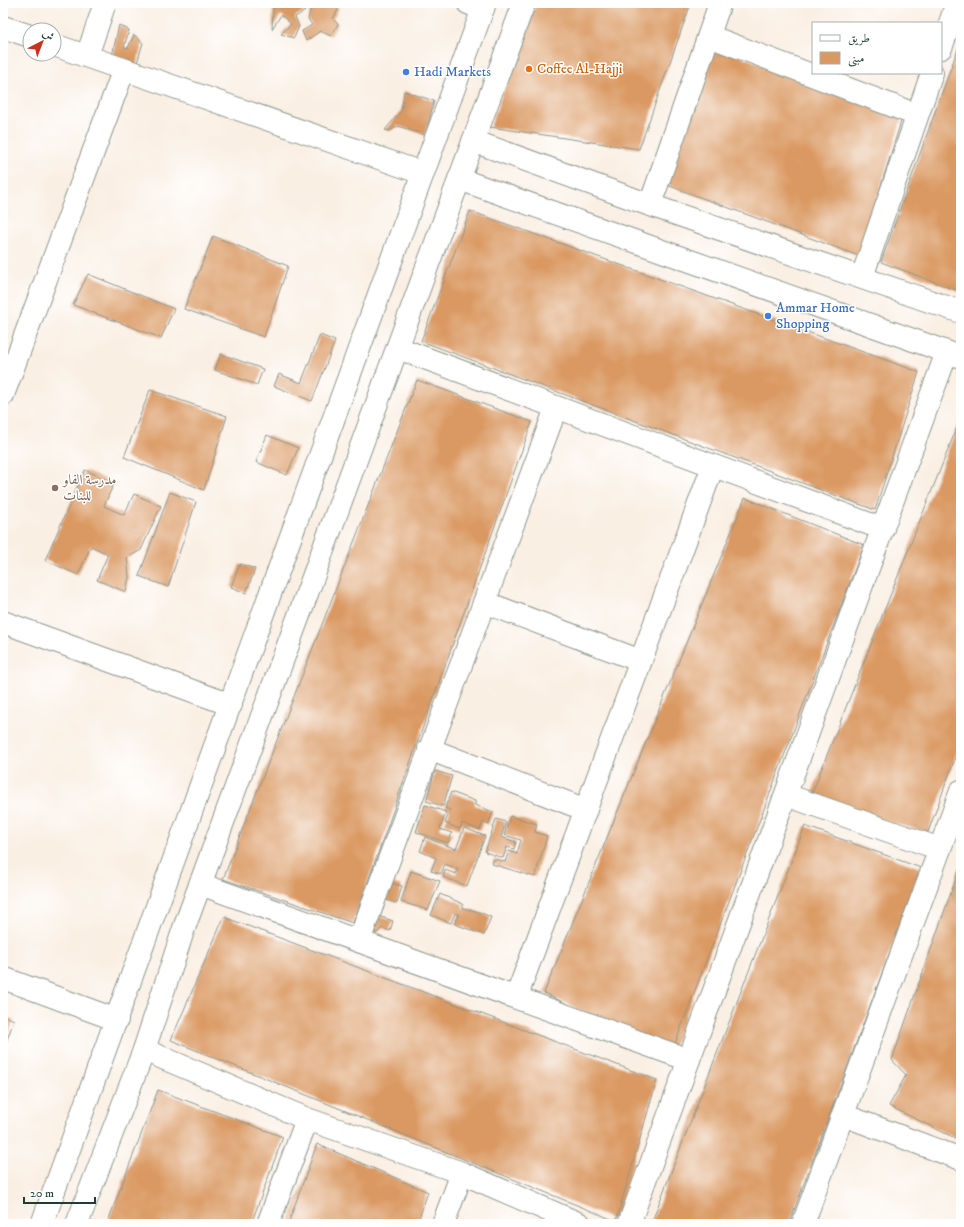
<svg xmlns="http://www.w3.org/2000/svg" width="964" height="1227" font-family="'IM FELL DW Pica',Amiri,serif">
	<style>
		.building { fill: #da9962 }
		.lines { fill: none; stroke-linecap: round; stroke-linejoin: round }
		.minor-casing { stroke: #8c968c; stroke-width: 24 }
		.tertiary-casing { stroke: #8c968c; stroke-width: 24 }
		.minor { stroke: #fff; stroke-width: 22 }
		.tertiary { stroke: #fff; stroke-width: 22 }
		.food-dot { fill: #e8710a; stroke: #fff; stroke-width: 1.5 }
		.shop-dot { fill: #3f7fe0; stroke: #fff; stroke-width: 1.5 }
		.education-dot { fill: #8d6e63; stroke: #fff; stroke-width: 1.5 }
		.labels { text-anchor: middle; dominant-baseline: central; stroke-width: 3; stroke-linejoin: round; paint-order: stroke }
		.food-label { font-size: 14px; fill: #c56008; stroke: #fff; text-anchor: start }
		.shop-label { font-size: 14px; fill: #366cbe; stroke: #fff; text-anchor: start }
		.education-label { font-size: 14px; fill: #785e54; stroke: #fff; text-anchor: start }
	</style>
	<rect width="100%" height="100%" fill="#fff"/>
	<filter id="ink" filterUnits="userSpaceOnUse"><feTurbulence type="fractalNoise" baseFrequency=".025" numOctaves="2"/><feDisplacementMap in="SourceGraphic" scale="8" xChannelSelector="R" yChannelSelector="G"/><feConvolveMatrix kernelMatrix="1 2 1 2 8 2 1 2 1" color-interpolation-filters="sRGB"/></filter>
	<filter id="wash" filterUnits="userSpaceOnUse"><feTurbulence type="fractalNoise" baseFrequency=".012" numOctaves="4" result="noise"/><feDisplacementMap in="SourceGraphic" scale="16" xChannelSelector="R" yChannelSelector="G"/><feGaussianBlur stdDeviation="0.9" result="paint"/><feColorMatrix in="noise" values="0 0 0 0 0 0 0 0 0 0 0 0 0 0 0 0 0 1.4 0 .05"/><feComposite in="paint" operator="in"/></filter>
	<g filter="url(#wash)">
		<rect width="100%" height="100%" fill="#faefe3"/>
		<g id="blocks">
			<!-- building -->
			<path class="building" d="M 276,3 L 307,3 L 305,11 L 295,17 L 299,26 L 294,38 L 281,34 L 291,24 L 281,15 L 272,29 L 273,10 Z
				M 312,3 L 326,3 L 339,8 L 333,19 L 338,24 L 331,36 L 320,31 L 306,41 L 302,31 L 312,25 L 308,19 Z
				M 536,3 L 691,3 L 639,149 L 490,127 Z
				M 119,25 L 129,30 L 124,47 L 128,48 L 134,35 L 143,43 L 136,66 L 112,56 Z
				M 961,40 L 961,292 L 881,262 Z
				M 714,46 L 902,118 L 859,256 L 667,185 Z
				M 404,91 L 434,101 L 425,135 L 398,126 L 390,131 L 385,130 L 401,111 Z
				M 470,211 L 919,372 L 875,510 L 421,341 Z
				M 213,236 L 288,266 L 264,337 L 184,309 Z
				M 88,274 L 174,309 L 161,338 L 73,305 Z
				M 320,335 L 335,341 L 312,401 L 274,386 L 279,374 L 301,383 Z
				M 221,354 L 263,369 L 257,385 L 215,370 Z
				M 417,380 L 532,422 L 353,923 L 223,879 Z
				M 150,390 L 227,416 L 204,490 L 124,457 Z
				M 961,417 L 961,742 L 928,832 L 808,803 Z
				M 267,435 L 298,448 L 287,475 L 256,462 Z
				M 85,470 L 114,483 L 104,506 L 124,515 L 134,494 L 161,506 L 141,550 L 127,558 L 129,577 L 126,592 L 97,580 L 108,554 L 91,546 L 78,575 L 45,560 Z
				M 170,492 L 196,502 L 168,587 L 139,576 Z
				M 745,498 L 864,545 L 671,1054 L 544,993 Z
				M 240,564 L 255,569 L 246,593 L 231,587 Z
				M 435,771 L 452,776 L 443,806 L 426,801 Z
				M 451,792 L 475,801 L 475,805 L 493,812 L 488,825 L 483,822 L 480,830 L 462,823 L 460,829 L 445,823 L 450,810 L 445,808 Z
				M 425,805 L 446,812 L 440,829 L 452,833 L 448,843 L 416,832 Z
				M 510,816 L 537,824 L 535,832 L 547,836 L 535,877 L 492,864 L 494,859 L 505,862 L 509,851 L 517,854 L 521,840 L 504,835 Z
				M 496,819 L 506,822 L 501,837 L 516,842 L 514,849 L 507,847 L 503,858 L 485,852 Z
				M 805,826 L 921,868 L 789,1224 L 651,1224 Z
				M 464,828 L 485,836 L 467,886 L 443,877 L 445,870 L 456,874 L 458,869 L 445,864 L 441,874 L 431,871 L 436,858 L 420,851 L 425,837 L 456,849 Z
				M 961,864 L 961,1141 L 889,1106 L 906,1075 L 892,1060 Z
				M 411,871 L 440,881 L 428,910 L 401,902 Z
				M 391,883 L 402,886 L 397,903 L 386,900 Z
				M 440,894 L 463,904 L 463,908 L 476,911 L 491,917 L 484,935 L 455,924 L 459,914 L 455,913 L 451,923 L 431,915 Z
				M 378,916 L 393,921 L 390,931 L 382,928 L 376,934 L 374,929 Z
				M 224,917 L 657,1080 L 616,1221 L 171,1040 Z
				M 3,1015 L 14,1020 L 3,1051 Z
				M 158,1090 L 283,1137 L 251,1224 L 107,1224 Z
				M 317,1144 L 428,1192 L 417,1224 L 288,1224 Z"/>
		</g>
	</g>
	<g filter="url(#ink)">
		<use href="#blocks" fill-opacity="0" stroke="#8c968c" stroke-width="1"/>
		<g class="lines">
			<defs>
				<path id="minor" d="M 468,3 L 483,9
					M 3,27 L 30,36
					M 709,36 L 917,115
					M 54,45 L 422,173
					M 941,48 L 957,3
					M 87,56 L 105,3
					M 473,141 L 650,205 L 961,312
					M 459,179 L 961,357
					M 650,205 L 720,3
					M 862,277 L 932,73
					M 398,348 L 883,529
					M 3,395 L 124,69
					M 484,602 L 641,661
					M 3,622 L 231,705
					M 429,749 L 586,810
					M 786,795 L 940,849
					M 200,884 L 689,1060
					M 359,941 L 556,408
					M 3,978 L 117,1020
					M 516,998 L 713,466
					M 144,1050 L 307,1119 L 462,1173 L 580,1224
					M 843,1115 L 961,1159
					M 268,1224 L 307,1119
					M 443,1224 L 462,1173
					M 629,1224 L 947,352
					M 803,1224 L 961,791"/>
				<path id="tertiary" d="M 42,1224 C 191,818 335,409 485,3
					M 77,1224 L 144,1050 L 183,931 L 524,3"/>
			</defs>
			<!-- minor casing -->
			<use href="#minor" class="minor-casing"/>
			<!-- tertiary casing -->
			<use href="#tertiary" class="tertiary-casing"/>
			<!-- minor -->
			<use href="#minor" class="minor"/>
			<!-- tertiary -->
			<use href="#tertiary" class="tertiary"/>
		</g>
	</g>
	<!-- markers -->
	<circle class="food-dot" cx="529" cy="69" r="4"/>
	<g class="shop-dot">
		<circle cx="406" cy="72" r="4"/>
		<circle cx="768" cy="316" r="4"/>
	</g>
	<circle class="education-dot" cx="55" cy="488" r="4"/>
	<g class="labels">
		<!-- food labels -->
		<g class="food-label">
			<text x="537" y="69">Coffee Al-Hajji</text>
		</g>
		<!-- shop labels -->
		<g class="shop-label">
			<text x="414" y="72">Hadi Markets</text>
			<text x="776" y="308">Ammar Home<tspan x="776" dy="16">Shopping</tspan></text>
		</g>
		<!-- education labels -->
		<g class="education-label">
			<text x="63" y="480">مدرسة الفاو<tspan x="63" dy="16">للبنات</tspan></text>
		</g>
	</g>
	<!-- margin -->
	<rect width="964" height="1227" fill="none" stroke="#fff" stroke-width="16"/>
	<!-- legend -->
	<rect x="812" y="22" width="130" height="52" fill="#ffffff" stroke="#a5b1ae"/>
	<rect x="820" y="35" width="20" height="6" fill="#ffffff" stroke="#a5b1ae"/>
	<text x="848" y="42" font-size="12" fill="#1f3d34">طريق</text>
	<rect x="820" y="52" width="20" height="12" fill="#da9962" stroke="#a5b1ae"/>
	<text x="848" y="62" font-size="12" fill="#1f3d34">مبنى</text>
	<!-- north arrow -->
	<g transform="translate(42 42) rotate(42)"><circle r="19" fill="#ffffff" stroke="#a5b1ae"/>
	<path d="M0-3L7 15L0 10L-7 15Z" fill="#c8321e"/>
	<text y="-6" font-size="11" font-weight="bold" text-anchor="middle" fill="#1f3d34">ش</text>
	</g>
	<!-- scale -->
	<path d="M24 1197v6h71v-6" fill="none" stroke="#1f3d34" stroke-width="2"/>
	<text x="30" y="1197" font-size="12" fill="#1f3d34" stroke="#ffffff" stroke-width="3" paint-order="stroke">20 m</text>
</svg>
